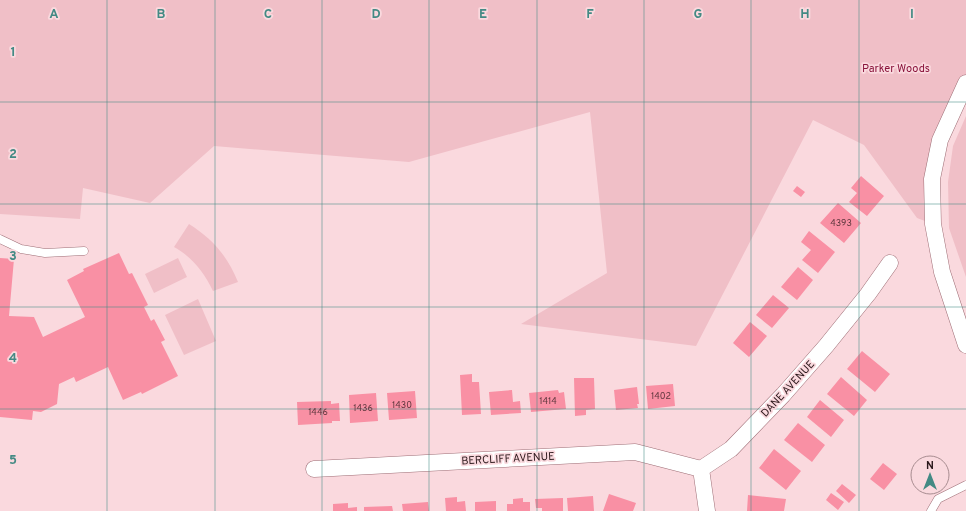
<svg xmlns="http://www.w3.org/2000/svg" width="966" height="511" font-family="Overpass,sans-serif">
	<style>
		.green { fill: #f0bfc7 }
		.building { fill: #f990a4 }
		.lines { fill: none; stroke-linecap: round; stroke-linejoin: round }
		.lane-casing { stroke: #9e6e76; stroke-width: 9 }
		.street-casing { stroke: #9e6e76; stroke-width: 17 }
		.lane { stroke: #fff; stroke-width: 8 }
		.street { stroke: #fff; stroke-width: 16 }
		.grid { fill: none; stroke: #438a84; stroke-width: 1; stroke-opacity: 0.55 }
		.labels { text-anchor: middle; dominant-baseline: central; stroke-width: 3.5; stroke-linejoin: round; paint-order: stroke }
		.number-label { font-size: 9px; fill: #5f373e }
		.park-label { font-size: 11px; fill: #8a143c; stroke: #fad9de }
		.street-label { font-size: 11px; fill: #2c191c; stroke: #fad9de }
		.grid-label { font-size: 13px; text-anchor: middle; font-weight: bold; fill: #438a84; stroke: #fad9de; stroke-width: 3.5; stroke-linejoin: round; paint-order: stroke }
	</style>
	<rect width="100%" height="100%" fill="#fad9de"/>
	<!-- green -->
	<path class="green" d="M 0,0 L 966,0 L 966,83 L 940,140 L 933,224 L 917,218 L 864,145 L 813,120 L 696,346 L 521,324 L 607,273 L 590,112 L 409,162 L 214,146 L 150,203 L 83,188 L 80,219 L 0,214 Z
		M 966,116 L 966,277 L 949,228 L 948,182 L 953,146 Z
		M 189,224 C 213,239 228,257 238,282 L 213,291 C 204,272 192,257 174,247 Z
		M 178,258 L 187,277 L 154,293 L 145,274 Z
		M 198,299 L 216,341 L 184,355 L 165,315 Z"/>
	<!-- building -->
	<path class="building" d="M 861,176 L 884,196 L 867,216 L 849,202 L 857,193 L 851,188 Z
		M 797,186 L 805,192 L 801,197 L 793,191 Z
		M 838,203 L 861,223 L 844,243 L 820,223 Z
		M 809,231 L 835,252 L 818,273 L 802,260 L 811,250 L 801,242 Z
		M 119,253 L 129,274 L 132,273 L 148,305 L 144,307 L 151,321 L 154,319 L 165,340 L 161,342 L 178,376 L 142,394 L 141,392 L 123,400 L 108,367 L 76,382 L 74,377 L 59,384 L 57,404 L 41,412 L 33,411 L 32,420 L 0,417 L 0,258 L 14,259 L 9,316 L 34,317 L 43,337 L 85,317 L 67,280 L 84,271 L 83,269 Z
		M 798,267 L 813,280 L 797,300 L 781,287 Z
		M 773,295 L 789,308 L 772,328 L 756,315 Z
		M 750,322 L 767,336 L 749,357 L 733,343 Z
		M 862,351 L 890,374 L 875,392 L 847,369 Z
		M 472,374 L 472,382 L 479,382 L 481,414 L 462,415 L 460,375 Z
		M 841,377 L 867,400 L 854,416 L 827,394 Z
		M 574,378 L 594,378 L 595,409 L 586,410 L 586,415 L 575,416 Z
		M 673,384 L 675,406 L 648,409 L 646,386 Z
		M 637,387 L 639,404 L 637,404 L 638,408 L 616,410 L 614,390 Z
		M 512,390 L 513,402 L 520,401 L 521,413 L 491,415 L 489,392 Z
		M 558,390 L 559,393 L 564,392 L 566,409 L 531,412 L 529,393 Z
		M 415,391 L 417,418 L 389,420 L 387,393 Z
		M 376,393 L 378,421 L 350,423 L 349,395 Z
		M 820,400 L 844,420 L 831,437 L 807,417 Z
		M 331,401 L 331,404 L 339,403 L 340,421 L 332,421 L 332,423 L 298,425 L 297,402 Z
		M 798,423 L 825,445 L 812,462 L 784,440 Z
		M 774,449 L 801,471 L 786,490 L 759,468 Z
		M 883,463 L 897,474 L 884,490 L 870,479 Z
		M 842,484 L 856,495 L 849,503 L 836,491 Z
		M 831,493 L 844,502 L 838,510 L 826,500 Z
		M 609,494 L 636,503 L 633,511 L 603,511 Z
		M 748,495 L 786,499 L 784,511 L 747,511 Z
		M 593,496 L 594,511 L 568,511 L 567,498 Z
		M 457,497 L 457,502 L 465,501 L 466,511 L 446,511 L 445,498 Z
		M 523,498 L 523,502 L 530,502 L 530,511 L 507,511 L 507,504 L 513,504 L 513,499 Z
		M 563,498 L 563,511 L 542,511 L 542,508 L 536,508 L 535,499 Z
		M 496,501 L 496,511 L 475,511 L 475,502 Z
		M 428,502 L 429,511 L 403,511 L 402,504 Z
		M 348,503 L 348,508 L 357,507 L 357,511 L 333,511 L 333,504 Z
		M 392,506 L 393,511 L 364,511 L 364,507 Z"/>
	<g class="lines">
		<defs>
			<path id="lane" d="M 0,239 L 21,249 L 45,253 L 84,251
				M 931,511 L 938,499 L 966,485"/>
			<path id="street" d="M 966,83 L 940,140 L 932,179 L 933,224 L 942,272 L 966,345
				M 314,469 L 635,452 L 701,469
				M 701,469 L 731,449 L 783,395 L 826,346 L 868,294 L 890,263
				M 701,469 L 707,511"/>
		</defs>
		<!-- lane casing -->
		<use href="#lane" class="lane-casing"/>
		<!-- street casing -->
		<use href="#street" class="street-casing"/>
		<!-- lane -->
		<use href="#lane" class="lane"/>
		<!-- street -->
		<use href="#street" class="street"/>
	</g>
	<!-- grid -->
	<path class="grid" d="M 107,0 L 107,511M 215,0 L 215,511M 322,0 L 322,511M 429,0 L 429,511M 537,0 L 537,511M 644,0 L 644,511M 751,0 L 751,511M 859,0 L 859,511M 0,102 L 966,102M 0,204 L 966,204M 0,307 L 966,307M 0,409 L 966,409"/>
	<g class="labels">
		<!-- number labels -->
		<g class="number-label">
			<text x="841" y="223">4393</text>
			<text x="661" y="396">1402</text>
			<text x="548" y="401">1414</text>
			<text x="402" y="405">1430</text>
			<text x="363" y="408">1436</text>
			<text x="318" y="412">1446</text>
		</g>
		<!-- park labels -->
		<g class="park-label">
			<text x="896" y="69">Parker Woods</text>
		</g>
		<!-- street labels -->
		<g class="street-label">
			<text transform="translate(788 389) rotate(-47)">DANE AVENUE</text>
			<text transform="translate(508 459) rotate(-3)">BERCLIFF AVENUE</text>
		</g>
	</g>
	<g class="grid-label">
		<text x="54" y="18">A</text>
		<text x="161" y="18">B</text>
		<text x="268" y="18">C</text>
		<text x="376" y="18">D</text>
		<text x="483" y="18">E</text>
		<text x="590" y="18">F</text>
		<text x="698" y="18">G</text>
		<text x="805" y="18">H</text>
		<text x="912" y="18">I</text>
		<text x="13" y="56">1</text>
		<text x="13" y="158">2</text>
		<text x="13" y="260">3</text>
		<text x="13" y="362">4</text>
		<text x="13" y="464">5</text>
	</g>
	<!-- north arrow -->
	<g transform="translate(930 475)"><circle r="19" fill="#fad9de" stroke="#a88c90"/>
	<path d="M0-3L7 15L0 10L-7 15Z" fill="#438a84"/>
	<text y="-6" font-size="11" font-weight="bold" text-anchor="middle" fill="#2c191c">N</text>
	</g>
</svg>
